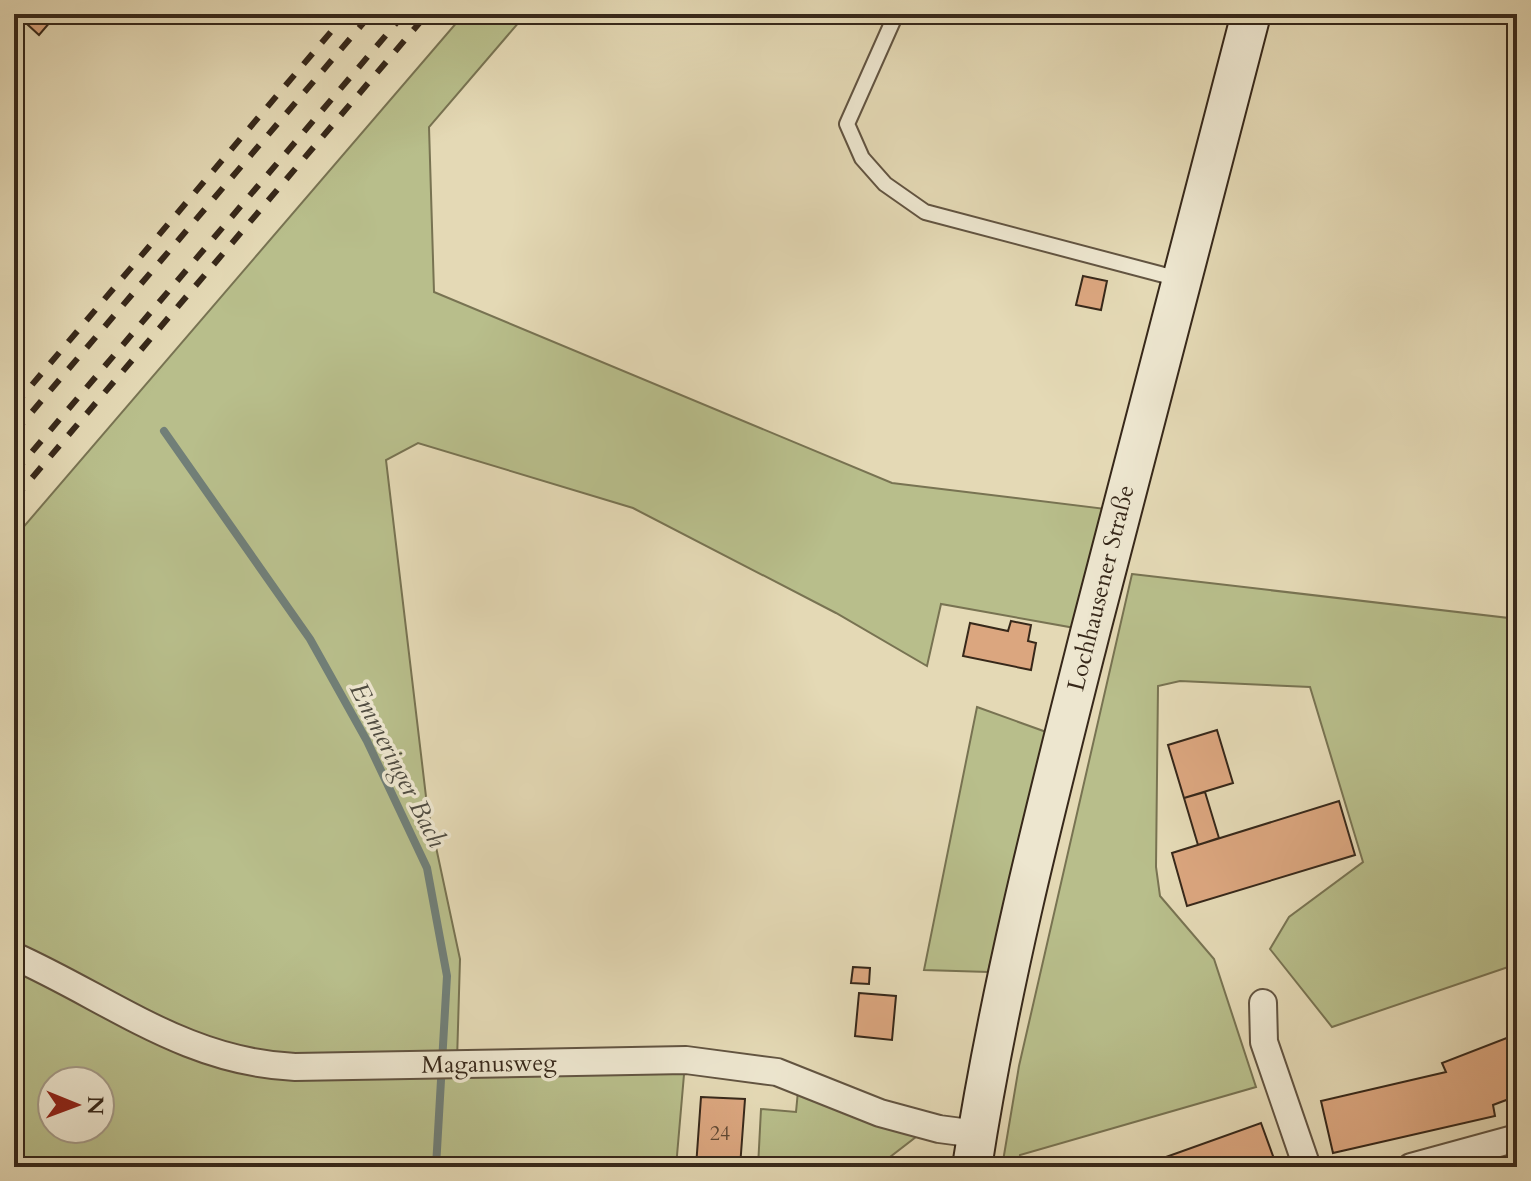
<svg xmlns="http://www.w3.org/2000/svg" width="1531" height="1181" font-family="Cardo,serif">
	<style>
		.green { fill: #b8be8b; stroke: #787352; stroke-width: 2; fill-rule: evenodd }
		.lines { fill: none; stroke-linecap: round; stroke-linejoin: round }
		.stream { stroke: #717f78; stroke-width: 8 }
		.building { fill: #dba67f; stroke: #37281a; stroke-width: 2 }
		.lane-casing { stroke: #625441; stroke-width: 18 }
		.street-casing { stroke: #625441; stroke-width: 30 }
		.secondary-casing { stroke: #37281a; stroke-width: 42 }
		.lane { stroke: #ede6cf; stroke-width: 14 }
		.street { stroke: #ede6cf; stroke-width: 26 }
		.secondary { stroke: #ede6cf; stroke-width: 38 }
		.rail { stroke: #37281a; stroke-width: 6; stroke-dasharray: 14 14; stroke-linecap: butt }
		.labels { text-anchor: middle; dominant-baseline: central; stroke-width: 7; stroke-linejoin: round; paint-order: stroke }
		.number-label { font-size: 20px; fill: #604833 }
		.street-label { font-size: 24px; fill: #37281a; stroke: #ede6cf }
		.water-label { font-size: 26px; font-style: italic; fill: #4f4c41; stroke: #ede6cf }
	</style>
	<rect width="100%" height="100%" fill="#e4d9b5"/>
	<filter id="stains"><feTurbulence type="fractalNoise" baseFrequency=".0025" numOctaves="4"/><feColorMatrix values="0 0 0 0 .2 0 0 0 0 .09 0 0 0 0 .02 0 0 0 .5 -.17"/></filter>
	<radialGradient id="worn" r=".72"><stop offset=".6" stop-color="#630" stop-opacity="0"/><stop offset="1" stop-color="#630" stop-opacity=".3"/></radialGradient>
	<!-- green -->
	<path class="green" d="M 464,14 L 526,14 L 429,127 L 434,292 L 892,483 L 1106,509 L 1075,628 L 941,604 L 927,666 L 836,613 L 633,508 L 418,443 L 386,460 L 427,805 L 460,959 L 457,1061 L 267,1059 L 216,1049 L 14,949 L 14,538 Z
		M 1132,574 L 1517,619 L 1517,964 L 1332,1027 L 1270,949 L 1289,917 L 1363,862 L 1310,687 L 1180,681 L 1158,686 L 1156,867 L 1160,896 L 1214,959 L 1256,1087 L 1020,1155 L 1019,1167 L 1002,1167 L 1019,1066 Z
		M 977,707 L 1049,733 L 988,972 L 924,970 Z
		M 14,962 L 227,1064 L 685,1063 L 676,1167 L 14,1167 ZM 52,1081 L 100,1081 L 100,1129 L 52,1129 Z
		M 798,1091 L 921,1133 L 877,1167 L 758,1167 L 761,1109 L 796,1112 Z"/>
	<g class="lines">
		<!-- stream -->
		<path class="stream" d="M 164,431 L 310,639 L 367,741 L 427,868 L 447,976 L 436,1167"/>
	</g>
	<!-- building -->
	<path class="building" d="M 16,14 L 57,14 L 39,35 Z
		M 1083,276 L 1107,281 L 1101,310 L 1076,305 Z
		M 1011,621 L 1031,625 L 1028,641 L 1036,643 L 1031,670 L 963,656 L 970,623 L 1008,631 Z
		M 1217,730 L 1233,783 L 1184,798 L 1168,745 Z
		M 1205,792 L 1219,838 L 1198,845 L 1184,798 Z
		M 1339,801 L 1355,855 L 1187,906 L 1172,853 Z
		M 853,967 L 870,968 L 869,984 L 851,983 Z
		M 859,993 L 896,996 L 892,1040 L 855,1036 Z
		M 1517,1034 L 1517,1096 L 1493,1105 L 1495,1116 L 1333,1153 L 1321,1101 L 1446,1072 L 1442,1063 Z
		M 701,1097 L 745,1099 L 740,1167 L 696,1167 Z
		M 1261,1123 L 1277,1167 L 1138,1167 Z"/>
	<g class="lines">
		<defs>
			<path id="lane" d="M 896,14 L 847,124 L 862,158 L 885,184 L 925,212 L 1179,279"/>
			<path id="street" d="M 14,956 C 110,999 185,1062 295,1067 L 686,1060 L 777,1072 L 880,1113 L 939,1129 L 977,1134
				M 1263,1003 L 1264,1042 L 1307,1167
				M 1411,1167 L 1517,1138"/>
			<path id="secondary" d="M 972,1167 C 1000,985 1046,807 1091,629 C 1143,424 1197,219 1251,14"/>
		</defs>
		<!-- lane casing -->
		<use href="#lane" class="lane-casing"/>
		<!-- street casing -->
		<use href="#street" class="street-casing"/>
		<!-- secondary casing -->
		<use href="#secondary" class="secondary-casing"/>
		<!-- lane -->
		<use href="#lane" class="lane"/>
		<!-- street -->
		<use href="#street" class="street"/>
		<!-- secondary -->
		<use href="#secondary" class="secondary"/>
		<!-- rail -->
		<path class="rail" d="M 14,406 L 346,14
			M 14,433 L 371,14
			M 14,473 L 404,14
			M 14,499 L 427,14"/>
	</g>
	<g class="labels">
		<!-- number labels -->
		<g class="number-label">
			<text x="720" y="1133">24</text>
		</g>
		<!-- street labels -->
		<g class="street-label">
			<text transform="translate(1101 588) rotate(-76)">Lochhausener Straße</text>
			<text transform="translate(489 1064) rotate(-1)">Maganusweg</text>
		</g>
		<!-- water labels -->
		<g class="water-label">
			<text transform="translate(398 765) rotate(63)">Emmeringer Bach</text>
		</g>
	</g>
	<!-- margin -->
	<rect width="1531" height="1181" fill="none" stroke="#e4d9b5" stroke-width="48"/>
	<rect x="16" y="16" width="1499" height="1149" fill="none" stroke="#37281a" stroke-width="4"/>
	<rect x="24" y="24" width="1483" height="1133" fill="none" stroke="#37281a" stroke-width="2"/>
	<!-- north arrow -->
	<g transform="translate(76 1105) rotate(91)"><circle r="38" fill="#ede6cf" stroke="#a49a87" stroke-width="2"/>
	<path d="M0-6L14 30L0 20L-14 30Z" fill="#8f2418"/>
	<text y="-12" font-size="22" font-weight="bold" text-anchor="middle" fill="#37281a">N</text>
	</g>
	<rect width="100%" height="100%" filter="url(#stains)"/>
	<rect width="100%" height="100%" fill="url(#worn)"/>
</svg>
